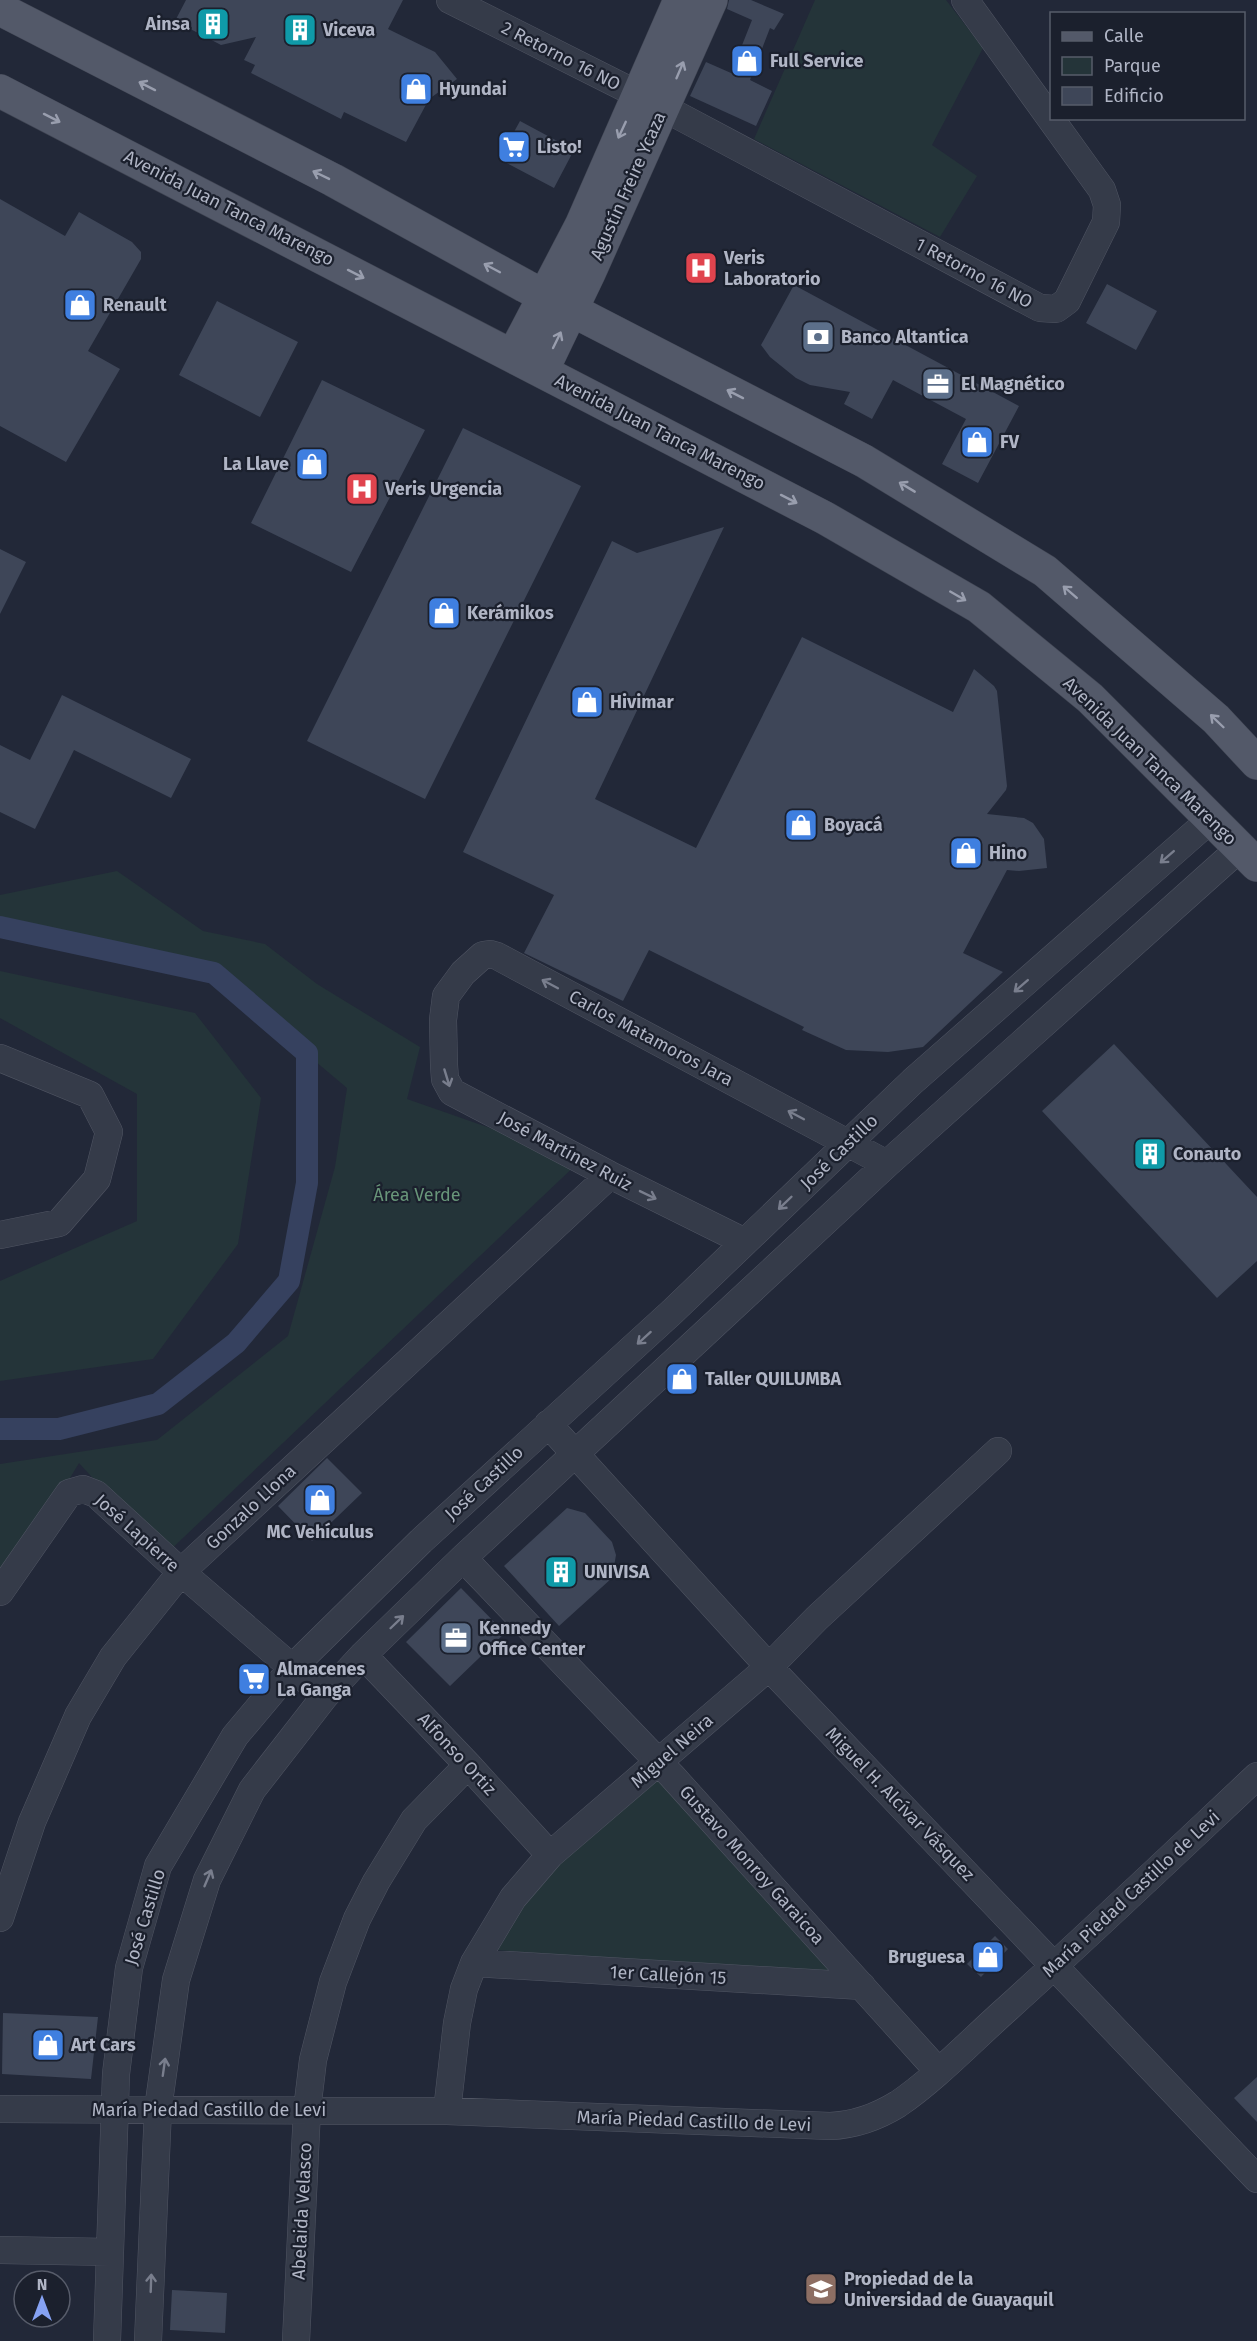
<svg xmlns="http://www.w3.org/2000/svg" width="1257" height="2341" font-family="'Fira Sans',sans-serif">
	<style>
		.green { fill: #243439 }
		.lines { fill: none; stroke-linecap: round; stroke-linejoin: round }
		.canal { stroke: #36415f; stroke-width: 22 }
		.building { fill: #3e4658 }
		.minor-casing { stroke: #505563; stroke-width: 28 }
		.major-casing { stroke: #3f4452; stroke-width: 34 }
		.minor { stroke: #353b49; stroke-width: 27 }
		.major { stroke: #535969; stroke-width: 33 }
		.oneway { stroke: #999eae }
		.oneway2 { stroke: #797e8d }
		.labels { text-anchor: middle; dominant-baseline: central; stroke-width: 4.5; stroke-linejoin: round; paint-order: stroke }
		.poi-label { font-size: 18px; font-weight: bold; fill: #b0b5c5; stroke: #1b202d; text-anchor: start }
		.street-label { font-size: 18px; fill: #b0b5c5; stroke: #1b202d }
		.park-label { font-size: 18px; fill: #689579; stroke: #1b202d }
	</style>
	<rect width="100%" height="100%" fill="#222838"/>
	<!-- green -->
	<path class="green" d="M 815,0 L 946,0 L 983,48 L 932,145 L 977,176 L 940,237 L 754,139 Z
		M 117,871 L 203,931 L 265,944 L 317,984 L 420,1047 L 407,1099 L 581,1160 L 164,1556 L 79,1463 L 0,1595 L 0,1464 L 157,1440 L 288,1336 L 335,1167 L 347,1088 L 200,964 L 52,937 L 0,917 L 0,895 Z
		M 0,971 L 195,1013 L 261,1098 L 238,1244 L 153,1359 L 0,1381 L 0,1281 L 137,1221 L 137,1094 L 0,1018 Z
		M 662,1768 L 851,1977 L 496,1950 L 528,1896 L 567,1853 Z"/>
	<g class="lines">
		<!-- canal -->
		<path class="canal" d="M 0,927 L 214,973 L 307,1053 L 307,1183 L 289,1281 L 236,1343 L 158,1404 L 59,1429 L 0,1429"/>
	</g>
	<!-- building -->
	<path class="building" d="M 186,0 L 403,0 L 388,29 L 435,52 L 457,79 L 429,99 L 406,142 L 344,112 L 341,119 L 251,73 L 255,65 L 244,60 L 256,37 L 221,45 L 175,21 Z
		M 729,0 L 751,0 L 784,14 L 774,30 L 770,28 L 750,80 L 772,91 L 756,126 L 690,96 L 706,62 L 731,73 L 752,20 L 727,9 Z
		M 520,121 L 574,150 L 554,188 L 499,159 Z
		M 0,199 L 65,236 L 79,212 L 132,242 L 141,252 L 141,259 L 88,351 L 120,369 L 66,462 L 0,426 Z
		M 1107,284 L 1157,311 L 1136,350 L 1086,323 Z
		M 794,285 L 1019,406 L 978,483 L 942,464 L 966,419 L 893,380 L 872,419 L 844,404 L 850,392 L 810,385 L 796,378 L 770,357 L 761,345 Z
		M 217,301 L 298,342 L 260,417 L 179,375 Z
		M 322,380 L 425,430 L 351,572 L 251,523 Z
		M 463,428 L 581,486 L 425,799 L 307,741 Z
		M 724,527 L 595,799 L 696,848 L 802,637 L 953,712 L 974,669 L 994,686 L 997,691 L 1007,786 L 1006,790 L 987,814 L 1024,818 L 1033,823 L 1044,839 L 1047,868 L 1019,871 L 1007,870 L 963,953 L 1003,972 L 923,1047 L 888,1052 L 846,1050 L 802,1030 L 804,1027 L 649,950 L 623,1001 L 524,953 L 554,895 L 463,852 L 612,541 L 637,553 Z
		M 0,549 L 26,562 L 0,614 Z
		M 62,695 L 191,759 L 171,798 L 74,750 L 35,829 L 0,812 L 0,745 L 30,760 Z
		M 1114,1044 L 1257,1197 L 1257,1261 L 1217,1298 L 1042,1111 Z
		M 327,1458 L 362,1493 L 312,1541 L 278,1506 Z
		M 567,1508 L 585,1513 L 612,1542 L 616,1555 L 612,1578 L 559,1626 L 504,1566 Z
		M 461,1588 L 505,1633 L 450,1686 L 406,1642 Z
		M 995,1936 L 1008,1949 L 981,1977 L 967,1964 Z
		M 3,2013 L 98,2017 L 91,2079 L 2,2074 Z
		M 1257,2077 L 1257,2122 L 1234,2098 Z
		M 172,2290 L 227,2293 L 225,2333 L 170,2330 Z"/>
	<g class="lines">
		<defs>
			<path id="minor" d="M 450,0 L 639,95
				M 664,108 L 1040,308 L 1056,309 L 1067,301 L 1106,222 L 1107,205 L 1102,190 L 965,0
				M 0,1058 L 90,1095 L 109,1132 L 97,1179 L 59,1223 L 0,1235
				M 745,1242 L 610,1175 L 452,1092 L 445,1079 L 444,1065 L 443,1020 L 446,996 L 463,973 L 483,955 L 490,954 L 497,956 L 887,1164
				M 548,1424 L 769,1667 L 1257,2179
				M 463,1558 L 672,1776 L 938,2071
				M 0,1592 L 69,1493 L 83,1489 L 96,1494 L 181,1572 L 325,1696
				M 363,1655 L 468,1765 L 550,1855
				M 0,1918 L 32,1822 L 78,1716 L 113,1657 L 181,1572 L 610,1175
				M 474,1963 L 862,1986
				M 0,2109 L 447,2111 L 830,2126 C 856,2125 877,2117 898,2104 C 935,2079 974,2038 1008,2008 C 1092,1932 1174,1854 1257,1776
				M 447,2111 L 457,2023 L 464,1989 L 474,1963 L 513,1898 L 550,1855 L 769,1667 L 817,1618 L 998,1451
				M 0,2250 L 110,2252
				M 107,2341 L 116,2074 L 129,1968 L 158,1866 L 235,1736 L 293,1667 L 421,1541 L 672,1312 L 913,1081 L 1211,819
				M 148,2341 L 158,2109 L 176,1980 L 207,1880 L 252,1790 L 325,1696 L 363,1655 L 463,1558 L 887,1164 L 1240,848
				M 296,2341 L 307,2110 L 313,2060 L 333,1982 L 357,1919 L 376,1882 L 414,1820 L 468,1765"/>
			<path id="major" d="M 0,9 L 333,180 L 525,286 L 864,461 L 1045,571 L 1216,719 L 1257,763
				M 0,91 L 825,518 L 979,607 L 1090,698 L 1257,865
				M 513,356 L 581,226 L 680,0
				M 542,371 L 589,273 L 711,0"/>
		</defs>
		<!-- minor casing -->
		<use href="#minor" class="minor-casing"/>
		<!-- major casing -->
		<use href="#major" class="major-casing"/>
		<!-- minor -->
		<use href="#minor" class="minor"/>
		<!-- major -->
		<use href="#major" class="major"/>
	</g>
	<!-- one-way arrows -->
	<defs><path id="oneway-shaft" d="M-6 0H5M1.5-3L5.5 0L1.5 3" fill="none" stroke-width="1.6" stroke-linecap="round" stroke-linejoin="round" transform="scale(1.5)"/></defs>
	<g class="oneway">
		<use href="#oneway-shaft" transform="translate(680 70) rotate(-67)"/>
		<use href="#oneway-shaft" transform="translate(147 86) rotate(-153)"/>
		<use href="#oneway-shaft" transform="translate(52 118) rotate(27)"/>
		<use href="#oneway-shaft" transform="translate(622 130) rotate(115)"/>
		<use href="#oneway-shaft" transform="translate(321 175) rotate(-154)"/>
		<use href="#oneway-shaft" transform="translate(492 268) rotate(-152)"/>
		<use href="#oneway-shaft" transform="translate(356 274) rotate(27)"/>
		<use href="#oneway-shaft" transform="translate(557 340) rotate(-64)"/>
		<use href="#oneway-shaft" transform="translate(735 394) rotate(-153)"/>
		<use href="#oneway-shaft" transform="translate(907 487) rotate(-149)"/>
		<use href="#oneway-shaft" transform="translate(789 499) rotate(27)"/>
		<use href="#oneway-shaft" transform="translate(1070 592) rotate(-139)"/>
		<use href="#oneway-shaft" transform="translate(958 596) rotate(30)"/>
		<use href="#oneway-shaft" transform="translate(1217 721) rotate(-136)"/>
	</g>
	<g class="oneway2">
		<use href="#oneway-shaft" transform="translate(1167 857) rotate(139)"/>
		<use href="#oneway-shaft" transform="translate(550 984) rotate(-152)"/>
		<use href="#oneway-shaft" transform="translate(1021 986) rotate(139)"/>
		<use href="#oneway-shaft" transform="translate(447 1078) rotate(73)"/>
		<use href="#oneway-shaft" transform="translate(796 1115) rotate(-152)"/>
		<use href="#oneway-shaft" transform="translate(648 1195) rotate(26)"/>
		<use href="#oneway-shaft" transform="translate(785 1203) rotate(136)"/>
		<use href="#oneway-shaft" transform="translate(644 1338) rotate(138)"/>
		<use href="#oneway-shaft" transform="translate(397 1622) rotate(-44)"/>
		<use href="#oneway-shaft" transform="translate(208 1878) rotate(-67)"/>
		<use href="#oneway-shaft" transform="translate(164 2067) rotate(-82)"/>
		<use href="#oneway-shaft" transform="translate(151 2283) rotate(-88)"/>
	</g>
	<!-- icons -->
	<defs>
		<symbol id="building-square" viewBox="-11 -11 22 22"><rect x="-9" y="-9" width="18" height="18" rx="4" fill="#0f9aa8" stroke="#1b202d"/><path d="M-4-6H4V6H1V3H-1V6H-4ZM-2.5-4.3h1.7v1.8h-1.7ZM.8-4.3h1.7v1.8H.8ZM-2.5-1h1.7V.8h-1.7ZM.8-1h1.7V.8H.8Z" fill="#fff"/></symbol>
		<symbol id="shop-square" viewBox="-11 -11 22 22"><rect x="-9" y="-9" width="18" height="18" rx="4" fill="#3f7fe0" stroke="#1b202d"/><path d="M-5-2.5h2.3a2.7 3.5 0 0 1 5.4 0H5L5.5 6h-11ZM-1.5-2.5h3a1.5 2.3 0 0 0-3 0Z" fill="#fff"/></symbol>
		<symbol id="supermarket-square" viewBox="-11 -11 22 22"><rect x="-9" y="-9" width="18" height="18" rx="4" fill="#3f7fe0" stroke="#1b202d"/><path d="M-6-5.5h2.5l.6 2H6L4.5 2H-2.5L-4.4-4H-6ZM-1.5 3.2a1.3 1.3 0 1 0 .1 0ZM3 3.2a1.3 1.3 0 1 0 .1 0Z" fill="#fff"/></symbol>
		<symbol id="hospital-square" viewBox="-11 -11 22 22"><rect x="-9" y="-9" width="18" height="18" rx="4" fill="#e0444e" stroke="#1b202d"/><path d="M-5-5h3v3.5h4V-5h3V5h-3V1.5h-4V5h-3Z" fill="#fff"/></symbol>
		<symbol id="bank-square" viewBox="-11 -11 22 22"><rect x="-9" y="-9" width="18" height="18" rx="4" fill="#5c6f8a" stroke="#1b202d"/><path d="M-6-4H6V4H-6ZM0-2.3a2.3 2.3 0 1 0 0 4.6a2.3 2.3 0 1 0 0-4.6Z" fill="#fff"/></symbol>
		<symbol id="office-square" viewBox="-11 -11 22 22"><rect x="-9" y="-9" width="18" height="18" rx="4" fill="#5c6f8a" stroke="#1b202d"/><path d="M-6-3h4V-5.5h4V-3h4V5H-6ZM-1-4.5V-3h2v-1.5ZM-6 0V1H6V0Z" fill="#fff"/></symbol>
		<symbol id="university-square" viewBox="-11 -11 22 22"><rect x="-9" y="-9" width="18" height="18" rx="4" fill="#8d6e63" stroke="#1b202d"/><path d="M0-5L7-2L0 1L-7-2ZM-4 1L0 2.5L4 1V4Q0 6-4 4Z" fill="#fff"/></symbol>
	</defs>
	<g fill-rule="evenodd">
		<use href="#building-square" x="194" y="5" width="38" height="38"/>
		<use href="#building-square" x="281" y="11" width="38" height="38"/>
		<use href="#shop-square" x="728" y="42" width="38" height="38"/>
		<use href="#shop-square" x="397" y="70" width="38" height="38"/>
		<use href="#supermarket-square" x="495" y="128" width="38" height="38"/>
		<use href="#hospital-square" x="682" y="249" width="38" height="38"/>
		<use href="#shop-square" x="61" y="286" width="38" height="38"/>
		<use href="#bank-square" x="799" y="318" width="38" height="38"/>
		<use href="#office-square" x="919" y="365" width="38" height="38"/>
		<use href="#shop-square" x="958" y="423" width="38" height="38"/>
		<use href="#shop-square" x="293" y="445" width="38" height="38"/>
		<use href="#hospital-square" x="343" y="470" width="38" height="38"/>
		<use href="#shop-square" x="425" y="594" width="38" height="38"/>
		<use href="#shop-square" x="568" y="683" width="38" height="38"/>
		<use href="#shop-square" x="782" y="806" width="38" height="38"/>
		<use href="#shop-square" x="947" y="834" width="38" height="38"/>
		<use href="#building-square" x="1131" y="1135" width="38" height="38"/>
		<use href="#shop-square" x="663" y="1360" width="38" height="38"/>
		<use href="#shop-square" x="301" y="1481" width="38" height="38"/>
		<use href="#building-square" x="542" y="1553" width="38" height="38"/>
		<use href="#office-square" x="437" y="1619" width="38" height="38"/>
		<use href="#supermarket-square" x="235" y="1660" width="38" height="38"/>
		<use href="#shop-square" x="969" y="1938" width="38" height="38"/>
		<use href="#shop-square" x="29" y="2026" width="38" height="38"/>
		<use href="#university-square" x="802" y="2270" width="38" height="38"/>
	</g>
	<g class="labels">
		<!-- poi labels -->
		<g class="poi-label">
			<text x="190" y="24" text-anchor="end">Ainsa</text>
			<text x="323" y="30">Viceva</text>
			<text x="770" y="61">Full Service</text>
			<text x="439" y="89">Hyundai</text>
			<text x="537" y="147">Listo!</text>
			<text x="724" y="258">Veris<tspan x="724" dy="21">Laboratorio</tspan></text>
			<text x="103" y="305">Renault</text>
			<text x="841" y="337">Banco Altantica</text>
			<text x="961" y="384">El Magnético</text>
			<text x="1000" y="442">FV</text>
			<text x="289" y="464" text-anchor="end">La Llave</text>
			<text x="385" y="489">Veris Urgencia</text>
			<text x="467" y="613">Kerámikos</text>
			<text x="610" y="702">Hivimar</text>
			<text x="824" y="825">Boyacá</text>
			<text x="989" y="853">Hino</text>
			<text x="1173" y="1154">Conauto</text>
			<text x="705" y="1379">Taller QUILUMBA</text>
			<text x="320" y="1532" text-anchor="middle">MC Vehículus</text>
			<text x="584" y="1572">UNIVISA</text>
			<text x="479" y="1628">Kennedy<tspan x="479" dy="21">Office Center</tspan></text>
			<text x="277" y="1669">Almacenes<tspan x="277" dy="21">La Ganga</tspan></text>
			<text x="965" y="1957" text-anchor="end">Bruguesa</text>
			<text x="71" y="2045">Art Cars</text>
			<text x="844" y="2279">Propiedad de la<tspan x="844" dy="21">Universidad de Guayaquil</tspan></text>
		</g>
		<!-- street labels -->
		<g class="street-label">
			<text transform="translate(561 56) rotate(27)">2 Retorno 16 NO</text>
			<text transform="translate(628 186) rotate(-66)">Agustín Freire Ycaza</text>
			<text transform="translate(229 208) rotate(27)">Avenida Juan Tanca Marengo</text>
			<text transform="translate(974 273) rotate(28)">1 Retorno 16 NO</text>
			<text transform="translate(660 432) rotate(27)">Avenida Juan Tanca Marengo</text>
			<text transform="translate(1150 761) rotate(44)">Avenida Juan Tanca Marengo</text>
			<text transform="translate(651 1038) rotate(28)">Carlos Matamoros Jara</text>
			<text transform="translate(565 1151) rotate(28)">José Martínez Ruiz</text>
			<text transform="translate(839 1152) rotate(-44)">José Castillo</text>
			<text transform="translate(484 1483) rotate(-43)">José Castillo</text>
			<text transform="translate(251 1507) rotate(-43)">Gonzalo Llona</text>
			<text transform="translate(137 1533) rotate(42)">José Lapierre</text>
			<text transform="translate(672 1751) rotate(-41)">Miguel Neira</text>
			<text transform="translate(457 1754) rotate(47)">Alfonso Ortiz</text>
			<text transform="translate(900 1804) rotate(46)">Miguel H. Alcívar Vásquez</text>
			<text transform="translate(752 1865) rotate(48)">Gustavo Monroy Garaicoa</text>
			<text transform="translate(1131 1894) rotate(-43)">María Piedad Castillo de Levi</text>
			<text transform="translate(145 1917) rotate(-73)">José Castillo</text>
			<text transform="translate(668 1975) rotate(3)">1er Callejón 15</text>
			<text x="209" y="2110">María Piedad Castillo de Levi</text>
			<text transform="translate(694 2121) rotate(2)">María Piedad Castillo de Levi</text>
			<text transform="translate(302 2211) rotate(-87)">Abelaida Velasco</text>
		</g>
		<!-- park labels -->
		<g class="park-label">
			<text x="417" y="1195">Área Verde</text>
		</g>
	</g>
	<!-- legend -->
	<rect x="1050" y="12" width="195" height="108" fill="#1b202d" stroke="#575c6a" stroke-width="1.5"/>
	<rect x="1062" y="32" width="30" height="9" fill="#535969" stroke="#575c6a" stroke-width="1.5"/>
	<text x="1104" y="42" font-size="18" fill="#b0b5c5">Calle</text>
	<rect x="1062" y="57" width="30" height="18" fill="#243439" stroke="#575c6a" stroke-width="1.5"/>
	<text x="1104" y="72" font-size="18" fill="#b0b5c5">Parque</text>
	<rect x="1062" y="87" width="30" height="18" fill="#3e4658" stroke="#575c6a" stroke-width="1.5"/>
	<text x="1104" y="102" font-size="18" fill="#b0b5c5">Edificio</text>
	<!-- north arrow -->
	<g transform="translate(42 2299)"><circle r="28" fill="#1b202d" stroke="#575c6a" stroke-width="1.5"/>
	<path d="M0-4.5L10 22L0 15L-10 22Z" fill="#86a2f3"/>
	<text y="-9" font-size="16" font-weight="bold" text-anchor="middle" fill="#b0b5c5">N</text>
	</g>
</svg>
